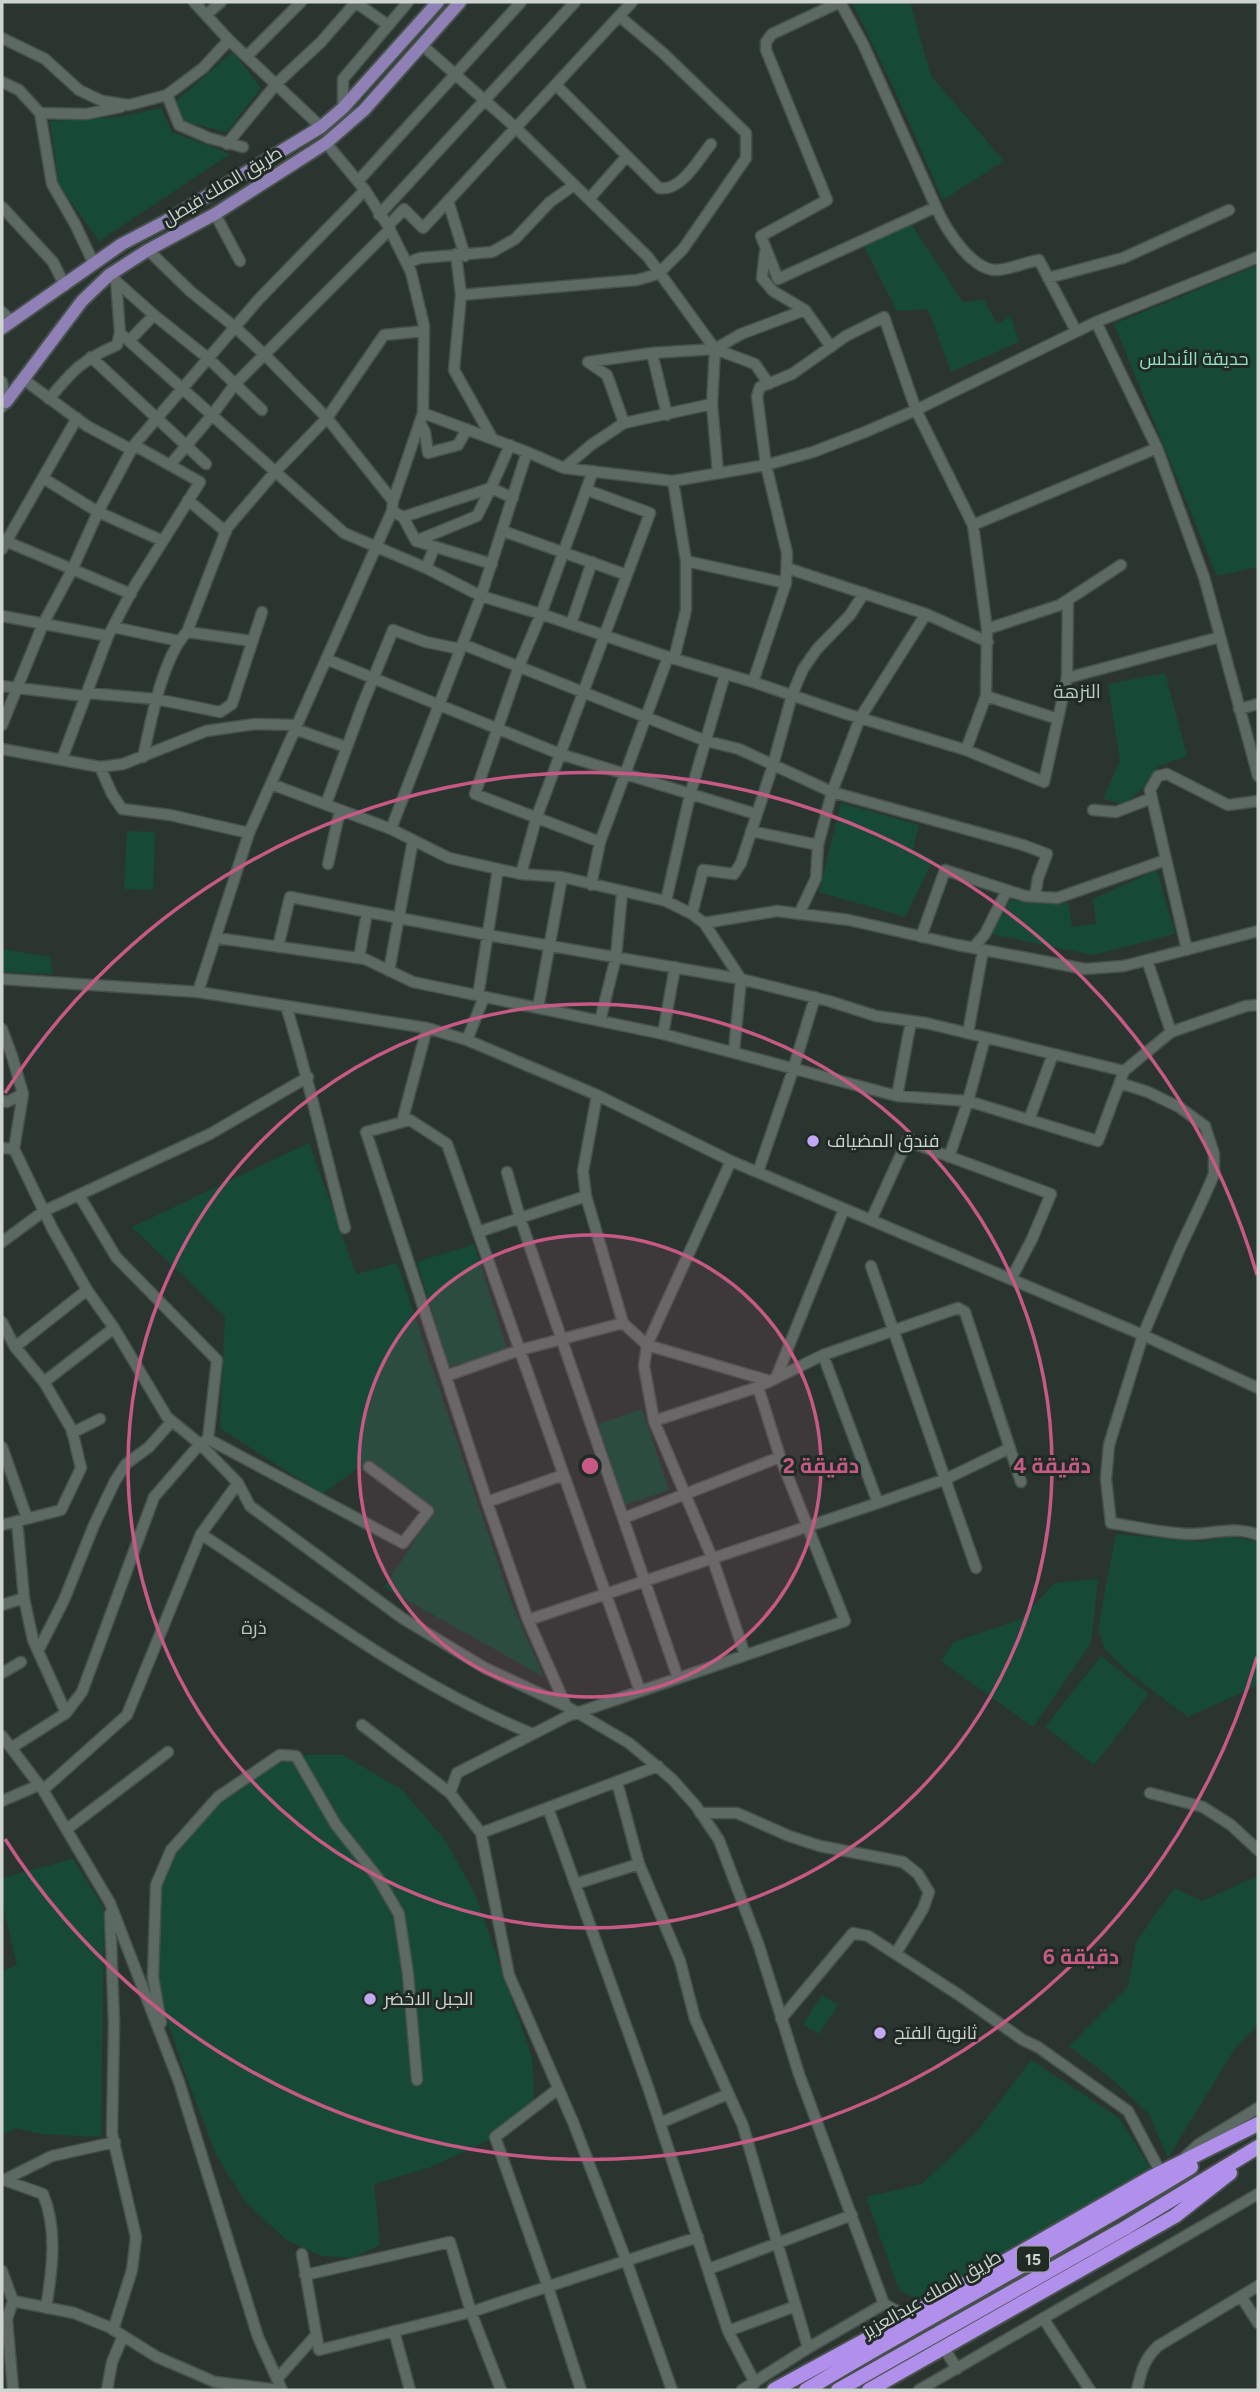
<svg xmlns="http://www.w3.org/2000/svg" width="1260" height="2392" font-family="Figtree,Cairo,sans-serif">
	<style>
		.green { fill: #164a36 }
		.lines { fill: none; stroke-linecap: round; stroke-linejoin: round }
		.minor-casing { stroke: #47514c; stroke-width: 13 }
		.major-casing { stroke: #47514c; stroke-width: 16 }
		.highway-casing { stroke: #47514c; stroke-width: 18 }
		.minor { stroke: #5d6963; stroke-width: 10 }
		.major { stroke: #8f80b5; stroke-width: 12 }
		.highway { stroke: #b190eb; stroke-width: 14 }
		.ring { fill: none; stroke: #c65a84; stroke-width: 3.5 }
		.poi-dot { fill: #c2a8f3; stroke: #212b26; stroke-width: 2.5 }
		.labels { text-anchor: middle; dominant-baseline: central; stroke-width: 6; stroke-linejoin: round; paint-order: stroke }
		.shield { fill: #212b26; stroke: #9aa29e; stroke-width: 2 }
		.shield-label { font-size: 16px; font-weight: bold; fill: #ced5d1 }
		.street-label { font-size: 18px; fill: #ced5d1; stroke: #212b26 }
		.park-label { font-size: 18px; fill: #91e4bf; stroke: #212b26 }
		.poi-label { font-size: 18px; fill: #ced5d1; stroke: #212b26; text-anchor: start }
		.neighbourhood-label { font-size: 19px; fill: #bac8c1; stroke: #212b26 }
		.centre { fill: #c65a84; stroke: #212b26; stroke-width: 3.5 }
		.ring-label { font-size: 21px; text-anchor: middle; font-weight: bold; fill: #c65a84; stroke: #212b26; stroke-width: 6; stroke-linejoin: round; paint-order: stroke }
	</style>
	<rect width="100%" height="100%" fill="#2b3530"/>
	<!-- green -->
	<path class="green" d="M 852,2 L 910,2 L 931,76 L 1004,161 L 943,200 L 897,95 Z
		M 233,52 L 261,88 L 227,132 L 182,121 L 177,100 Z
		M 161,108 L 172,132 L 230,154 L 99,241 L 59,185 L 50,121 L 119,117 Z
		M 911,224 L 963,302 L 984,300 L 997,324 L 1011,316 L 1019,342 L 951,372 L 928,309 L 897,311 L 864,246 Z
		M 1258,265 L 1258,567 L 1217,576 L 1114,324 Z
		M 1165,673 L 1187,756 L 1159,766 L 1145,787 L 1124,804 L 1103,799 L 1120,761 L 1108,684 Z
		M 841,803 L 919,825 L 913,849 L 933,860 L 905,917 L 819,892 Z
		M 127,831 L 155,832 L 153,890 L 124,889 Z
		M 1157,870 L 1175,934 L 1093,955 L 991,934 L 1010,900 L 1068,903 L 1072,927 L 1096,924 L 1093,899 Z
		M 2,949 L 51,957 L 52,974 L 2,972 Z
		M 309,1143 L 356,1274 L 397,1263 L 510,1599 L 544,1677 L 384,1587 L 424,1527 L 415,1492 L 357,1469 L 322,1494 L 220,1428 L 225,1316 L 132,1227 Z
		M 474,1244 L 507,1349 L 449,1367 L 417,1262 Z
		M 642,1409 L 669,1490 L 625,1505 L 598,1424 Z
		M 1116,1534 L 1201,1542 L 1229,1536 L 1258,1542 L 1258,1685 L 1188,1717 L 1131,1674 L 1106,1651 L 1098,1628 Z
		M 1098,1579 L 1091,1643 L 1033,1727 L 941,1661 L 954,1642 L 1021,1619 L 1055,1583 Z
		M 1101,1656 L 1149,1694 L 1094,1765 L 1045,1727 Z
		M 280,1755 L 343,1755 L 402,1790 L 445,1840 L 475,1894 L 532,2057 L 534,2094 L 532,2110 L 495,2137 L 431,2167 L 374,2184 L 380,2245 L 353,2258 L 322,2256 L 288,2241 L 247,2204 L 217,2157 L 184,2070 L 153,1977 L 156,1885 L 171,1850 L 218,1797 Z
		M 73,1859 L 104,1908 L 101,2137 L 42,2134 L 15,2128 L 2,2135 L 2,1971 L 17,1965 L 2,1901 L 2,1878 Z
		M 1258,1876 L 1258,2025 L 1235,2048 L 1168,2158 L 1149,2114 L 1112,2079 L 1069,2046 L 1128,1987 L 1136,1942 L 1174,1888 L 1202,1901 Z
		M 822,1995 L 838,2005 L 819,2034 L 803,2024 Z
		M 1031,2060 L 1119,2118 L 1152,2170 L 922,2301 L 899,2290 L 866,2197 L 922,2184 L 976,2133 Z"/>
	<g class="lines">
		<defs>
			<path id="minor" d="M 194,2 L 229,40 L 321,127
				M 355,2 L 388,25
				M 206,15 L 221,2
				M 2,38 L 45,59 L 79,90 L 102,101 L 129,105 L 167,95 L 203,68 L 229,40
				M 422,45 L 516,128 L 648,257 L 715,349 L 712,404 L 718,473
				M 247,56 L 301,2
				M 2,82 L 19,90 L 40,113 L 86,114 L 121,107
				M 556,85 L 659,188 C 681,192 698,160 711,144
				M 167,95 L 179,125 L 209,138 L 243,147
				M 343,108 L 343,79 L 408,2
				M 40,113 L 52,184 L 75,224 L 94,264
				M 227,144 L 277,83 L 321,42 L 356,2
				M 358,181 L 521,2
				M 589,199 L 627,156
				M 448,201 L 465,256
				M 2,207 L 53,262 L 65,286
				M 936,207 L 778,279 L 761,236 L 827,200 L 766,50 L 766,42 L 772,34 L 840,2 L 863,44 L 936,207 C 945,228 971,270 996,270 C 1010,270 1025,262 1039,260 L 1076,331
				M 215,214 L 240,261
				M 379,215 L 575,2
				M 388,226 L 404,209 L 423,228 L 632,2
				M 148,250 L 190,291 L 236,328 L 266,356 L 327,418 L 393,501
				M 765,252 L 762,278 L 773,291 L 805,310 L 831,347
				M 456,254 L 461,295 L 454,370 L 492,438
				M 407,263 L 420,258 L 492,252 L 515,239 L 550,202 L 574,185
				M 109,275 L 154,315 L 209,359 L 262,410
				M 1048,278 L 1123,258 L 1229,210
				M 461,295 L 637,280 L 658,274 L 683,249 L 746,158 L 746,133 L 663,53 L 619,16
				M 2,312 L 13,322
				M 1096,322 L 1157,448 L 1204,577 L 1258,776
				M 120,333 L 344,533 L 426,568 L 481,596 L 541,614 L 668,657 L 753,682 L 847,714 L 966,750 L 1044,782 L 1067,678 L 1068,600
				M 129,341 L 154,315
				M 652,353 L 667,415
				M 91,357 L 206,464
				M 588,362 L 652,353 L 715,349
				M 588,362 L 607,375 L 624,423
				M 23,379 L 87,426 L 132,450
				M 2,382 L 6,402 L 2,407
				M 769,384 L 755,364 L 715,349 L 741,334 L 805,310
				M 49,399 C 73,370 82,360 117,345 L 120,333 L 116,280
				M 423,413 L 527,452 L 564,468 L 673,481 L 766,465 L 813,452 L 865,432 L 916,410 L 1096,322 L 1258,257
				M 420,423 L 425,432 L 428,453 L 458,445 L 467,429
				M 170,465 L 213,414 L 235,384 L 390,229
				M 564,468 L 591,445 L 624,423 L 712,404
				M 593,471 L 541,614 L 519,666 L 475,794 L 600,842
				M 43,478 L 98,512 L 163,541
				M 673,481 L 686,561 L 686,610 L 674,659
				M 188,500 L 226,532
				M 392,511 L 403,517 L 491,488 L 510,445
				M 403,517 L 416,541 L 477,516 L 491,488 L 513,498
				M 973,525 L 1157,448
				M 503,531 L 627,575
				M 3,540 L 131,594
				M 416,541 L 492,564
				M 2,549 L 77,418
				M 686,561 L 786,583
				M 426,568 L 434,548
				M 787,568 L 926,614 L 988,642
				M 2,616 L 108,636
				M 571,624 L 592,562
				M 113,627 L 179,641
				M 987,629 L 1060,605 L 1121,565
				M 187,632 L 252,641
				M 462,644 L 706,741 L 739,749 L 832,792 L 1023,845 L 1047,854 L 1038,878 L 1035,896
				M 326,659 L 560,754 L 756,814
				M 1067,678 L 1220,637
				M 753,682 L 786,583 L 787,553 L 766,465 L 757,396 L 760,387 L 792,374 L 846,336 L 884,317 L 916,410 L 973,525 L 987,629 L 986,696 L 966,750
				M 2,686 L 84,696
				M 87,693 L 156,699 L 220,712 L 232,704 L 262,612
				M 986,696 L 1058,719
				M 1239,709 L 1258,704
				M 2,725 L 43,624 L 72,570 L 98,512 L 134,445 L 259,299 L 365,190
				M 295,729 L 346,747
				M 2,749 L 100,767 L 123,764 L 206,731 L 255,724 L 296,725
				M 143,757 C 151,722 162,658 187,632 L 227,528 L 275,472 L 327,418 L 384,335 L 424,331
				M 62,759 L 108,636 L 134,587 L 200,482 L 134,445
				M 100,767 L 112,794 L 122,809 L 170,815 L 249,833
				M 271,784 L 391,829 L 449,858 L 521,874 L 562,877 L 666,901 L 692,914 L 704,923 L 741,979 L 734,1051
				M 326,804 L 362,706 L 393,630 L 426,642 L 460,649
				M 1093,810 L 1116,812 L 1152,798
				M 391,829 L 481,596 L 527,452
				M 751,831 L 818,845 L 832,792 L 860,718 L 926,614
				M 328,864 L 340,810
				M 521,874 L 536,819 L 650,513 L 587,490
				M 591,885 L 600,842 L 668,657
				M 666,901 L 690,795 L 725,674
				M 692,914 L 703,870 L 734,874 L 741,863 L 773,765 L 792,695 L 803,669 L 817,649 L 850,615 L 864,593
				M 799,914 L 816,878 L 818,845
				M 704,923 L 777,911 L 849,920 L 958,945 L 1085,969 L 1124,966 L 1258,931
				M 921,937 L 945,870 L 1025,896 L 1057,898 L 1166,860
				M 217,938 L 365,959 L 413,982 L 663,1034 L 897,1096 L 968,1101 L 1098,1141 L 1124,1071 L 1171,1032 L 1246,1006 L 1258,1005
				M 278,947 L 290,897 L 488,935 L 741,979 L 829,1001 L 876,1016 L 926,1023 L 1124,1071
				M 973,948 L 985,934 L 1007,890
				M 1187,950 L 1150,790 L 1158,776 L 1167,774 L 1228,805 L 1258,801
				M 359,958 L 367,912
				M 1147,960 L 1171,1032
				M 389,971 L 413,840
				M 2,979 L 198,992 L 427,1028 L 467,1040 L 597,1095 L 731,1161 L 1143,1335 L 1258,1388
				M 198,992 L 249,833 L 392,511 L 393,501 L 423,413 L 424,326 L 411,272 L 388,226 L 365,190 L 326,143
				M 478,996 L 498,869
				M 286,1006 C 309,1079 325,1154 345,1228
				M 538,1008 L 562,877
				M 600,1021 L 616,957 L 622,893
				M 2,1029 L 12,1056 L 23,1094 L 14,1149 L 52,1228 L 87,1290 L 114,1328 L 167,1417 L 200,1444 L 238,1483 L 250,1506 L 402,1618 L 485,1668 L 566,1706 L 629,1743 L 672,1779 L 696,1806 L 719,1840 L 759,1946 L 799,2074 L 884,2304 L 908,2317
				M 968,1033 L 983,950
				M 663,1034 L 675,967
				M 467,1040 L 484,997
				M 1120,1083 L 1148,1092 L 1179,1107 L 1205,1126 L 1214,1154 L 1214,1174 L 1205,1195 L 1180,1248 L 1143,1335 L 1109,1445 L 1106,1479 L 1111,1523 C 1138,1527 1166,1534 1193,1534 C 1216,1533 1236,1526 1258,1535
				M 597,1095 L 583,1171 L 586,1196 L 623,1323 L 647,1345 L 770,1381
				M 897,1096 L 911,1021
				M 2,1101 L 7,1102 L 23,1094
				M 1029,1120 L 1053,1054
				M 402,1122 L 427,1028
				M 2,1148 L 14,1149
				M 949,1157 L 968,1101 L 985,1038
				M 731,1161 L 647,1345 L 644,1366 L 654,1421 L 713,1560 L 745,1655
				M 507,1172 L 520,1218 L 678,1678
				M 758,1172 L 793,1070 L 815,997
				M 871,1220 L 907,1141 L 1051,1194 L 1032,1239 L 1011,1279
				M 478,1232 L 586,1196
				M 2,1242 L 44,1211 L 210,1134 L 308,1077
				M 871,1266 L 976,1568
				M 2,1322 L 15,1347 L 44,1382 L 72,1430 L 81,1468 L 61,1510 L 2,1525
				M 15,1347 L 87,1290
				M 823,1355 L 878,1503
				M 446,1376 L 520,1350 L 623,1323
				M 776,1378 L 844,1209
				M 44,1382 L 114,1328
				M 654,1421 L 758,1387 L 823,1355 L 958,1308 L 965,1312 L 1021,1482
				M 72,1433 L 100,1419
				M 208,1439 L 403,1543 L 428,1511 L 369,1467
				M 2,1447 L 27,1518
				M 487,1502 L 563,1475
				M 624,1518 L 780,1457
				M 17,1521 L 24,1598 L 33,1640 L 66,1713
				M 201,1534 C 309,1605 413,1686 533,1734
				M 2,1605 L 24,1598
				M 528,1620 L 878,1503 L 946,1479 L 1010,1448
				M 38,1651 L 64,1600 L 94,1525 L 115,1481 L 126,1464 L 149,1447 L 172,1421
				M 2,1673 L 21,1662
				M 566,1706 L 528,1620 L 487,1502 L 366,1132 L 410,1120 L 447,1144 L 640,1691
				M 362,1725 L 450,1793 L 481,1833 L 509,1975 L 573,2122 L 626,2260 L 672,2390
				M 2,1736 L 43,1790 L 110,1903 L 179,2082 L 258,2337 L 282,2390
				M 11,1748 L 66,1713 L 82,1692 L 154,1497 L 200,1444 L 208,1439 L 217,1360 L 116,1257 L 79,1195
				M 617,1782 L 639,1864 L 680,1961 L 695,2019 L 743,2126 L 808,2348
				M 43,1790 L 127,1715 L 201,1534 L 238,1483
				M 450,1793 L 457,1773 L 568,1716 L 845,1621 L 780,1457 L 758,1387
				M 1150,1793 L 1203,1807 L 1231,1825 L 1258,1850
				M 2,1801 L 39,1785
				M 548,1808 L 648,2087 L 728,2331 L 755,2383
				M 700,1813 L 737,1813 L 789,1836 L 820,1846 L 903,1862 L 918,1874 L 929,1892 L 923,1909 L 896,1953
				M 67,1829 L 168,1752
				M 481,1833 L 658,1766
				M 575,1884 L 639,1864
				M 110,1914 L 114,2024 L 112,2134 L 136,2237 L 132,2270 L 113,2330
				M 781,2019 L 853,1933 L 868,1936 L 959,1995 L 1023,2040 L 1038,2047 L 1128,2111 L 1161,2173
				M 161,2023 L 153,1977 L 156,1885 L 171,1850 L 218,1797 L 280,1755 L 296,1756 L 336,1825 L 378,1878 L 399,1914 L 408,1974 L 417,2080
				M 558,2089 L 495,2137 L 548,2287 L 581,2390
				M 660,2123 L 728,2094
				M 1186,2156 L 1199,2144 L 1258,2108
				M 4,2180 L 43,2194 C 58,2230 52,2271 46,2308
				M 2,2181 L 52,2156 L 115,2142
				M 302,2254 L 319,2350 L 471,2312 L 698,2237
				M 709,2269 L 852,2215
				M 2,2271 L 13,2301 L 7,2319 L 13,2390
				M 305,2275 L 450,2242 L 471,2312 L 501,2390
				M 1241,2296 L 1258,2323
				M 13,2301 L 74,2313 L 109,2327 L 157,2357 L 215,2382 L 279,2390
				M 1043,2318 L 1090,2390
				M 394,2331 L 410,2390
				M 728,2331 L 796,2306
				M 944,2348 L 957,2369
				M 277,2379 L 316,2335
				M 107,2390 L 112,2362 L 123,2336
				M 742,2390 L 808,2348 L 884,2304
				M 919,2390 L 1258,2194
				M 1137,2390 C 1141,2372 1144,2359 1158,2346 L 1258,2286"/>
			<path id="major" d="M 2,328 L 122,244 L 166,221 L 321,127 L 343,108 L 438,2
				M 6,402 L 82,301 L 109,275 L 148,250 L 215,214 L 326,143 L 364,110 L 460,2"/>
			<path id="highway" d="M 774,2390 L 908,2317 L 1150,2178 L 1258,2124
				M 806,2390 C 933,2314 1065,2244 1191,2167
				M 838,2390 L 1125,2228 L 1258,2147
				M 869,2390 L 1175,2216 L 1230,2173"/>
		</defs>
		<!-- minor casing -->
		<use href="#minor" class="minor-casing"/>
		<!-- major casing -->
		<use href="#major" class="major-casing"/>
		<!-- highway casing -->
		<use href="#highway" class="highway-casing"/>
		<!-- minor -->
		<use href="#minor" class="minor"/>
		<!-- major -->
		<use href="#major" class="major"/>
		<!-- highway -->
		<use href="#highway" class="highway"/>
	</g>
	<!-- distance rings -->
	<circle cx="590" cy="1466" r="231" fill="#c65a84" fill-opacity=".12"/>
	<g class="ring">
		<circle cx="590" cy="1466" r="231"/>
		<circle cx="590" cy="1466" r="462"/>
		<path d="M1257 1657A694 694 0 0 1 5 1839M5 1093A694 694 0 0 1 1257 1275"/>
	</g>
	<!-- markers -->
	<g class="poi-dot">
		<circle cx="813" cy="1141" r="7"/>
		<circle cx="370" cy="1999" r="7"/>
		<circle cx="880" cy="2033" r="7"/>
	</g>
	<g class="labels">
		<!-- shield labels -->
		<rect class="shield" x="1017" y="2246.5" width="32" height="25" rx="5"/>
		<g class="shield-label">
			<text x="1033" y="2259">15</text>
		</g>
		<!-- street labels -->
		<g class="street-label">
			<text transform="translate(222 186) rotate(-31)">طريق الملك فيصل</text>
			<text transform="translate(932 2294) rotate(-30)">طريق الملك عبدالعزيز</text>
		</g>
		<!-- park labels -->
		<g class="park-label">
			<text x="1194" y="359">حديقة الأندلس</text>
		</g>
		<!-- poi labels -->
		<g class="poi-label">
			<text x="827" y="1141">فندق المضياف</text>
			<text x="384" y="1999">الجبل الاخضر</text>
			<text x="894" y="2033">ثانوية الفتح</text>
		</g>
		<!-- neighbourhood labels -->
		<g class="neighbourhood-label">
			<text x="1077" y="691">النزهة</text>
			<text x="254" y="1627">ذرة</text>
		</g>
	</g>
	<circle cx="590" cy="1466" r="10" class="centre"/>
	<g class="ring-label">
		<text x="821" y="1473">2 دقيقة</text>
		<text x="1052" y="1473">4 دقيقة</text>
		<text x="1081" y="1964">6 دقيقة</text>
	</g>
	<!-- border -->
	<rect width="1260" height="2392" fill="none" stroke="#ced5d1" stroke-width="7"/>
</svg>
